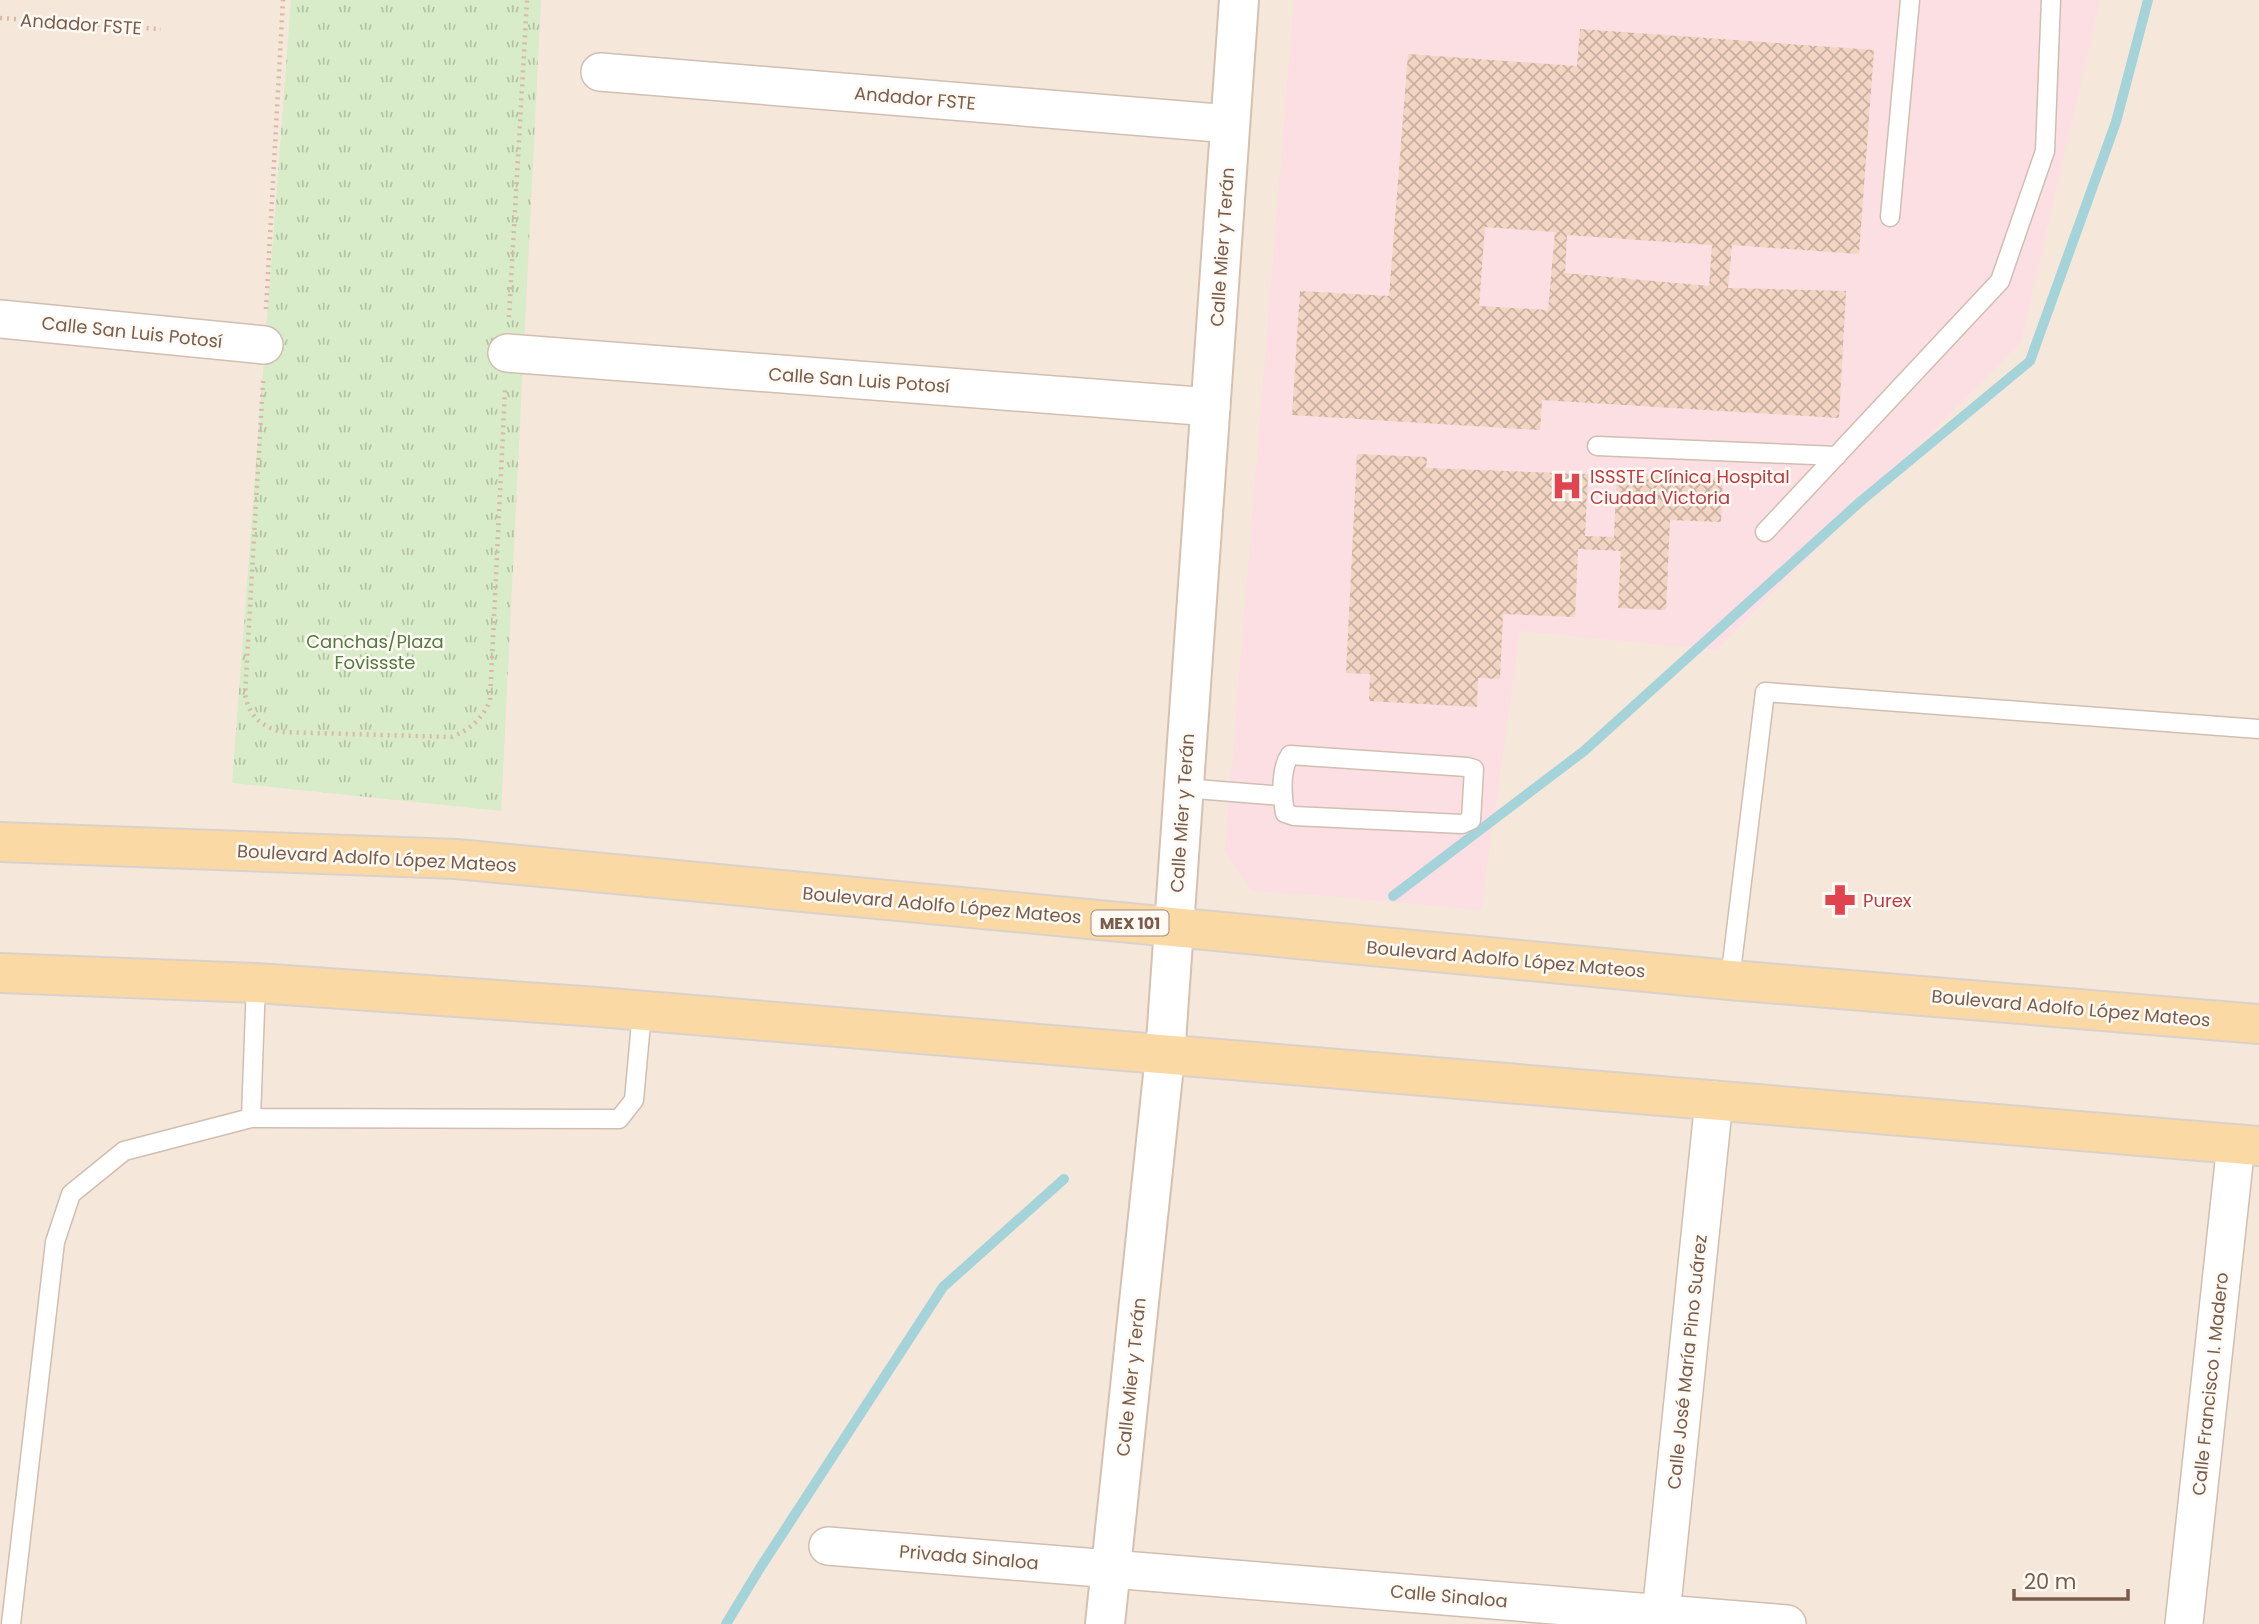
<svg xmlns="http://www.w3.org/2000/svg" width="2259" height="1624" font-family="Poppins,sans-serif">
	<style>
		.residential { fill: #f5e8da }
		.medical { fill: #fbdfe3 }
		.park { fill: url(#park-tufts) }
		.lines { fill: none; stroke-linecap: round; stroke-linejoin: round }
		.stream { stroke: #a5d3da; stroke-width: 10 }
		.building { fill: url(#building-cross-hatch); fill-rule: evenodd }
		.lane-casing { stroke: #d1beb0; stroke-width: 21 }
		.street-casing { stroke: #d1beb0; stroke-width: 40 }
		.secondary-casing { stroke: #d6c0b0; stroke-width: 42 }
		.primary-casing { stroke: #dad1cd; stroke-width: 42 }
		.path { stroke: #d9b8a5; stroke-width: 4.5; stroke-dasharray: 2 5; stroke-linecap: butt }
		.lane { stroke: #fff; stroke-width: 18 }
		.street { stroke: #fff; stroke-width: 37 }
		.secondary { stroke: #fff; stroke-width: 38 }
		.primary { stroke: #fbd9a5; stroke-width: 38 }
		.labels { text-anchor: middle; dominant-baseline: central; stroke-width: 5; stroke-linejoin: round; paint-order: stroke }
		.shield { fill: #fffaf3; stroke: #a28b7f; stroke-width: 2 }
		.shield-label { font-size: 16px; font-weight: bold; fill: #7a5c4d }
		.street-label { font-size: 18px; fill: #7a5c4d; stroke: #fffaf3 }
		.health-label { font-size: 18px; fill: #be3a42; stroke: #fffaf3; text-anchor: start }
		.park-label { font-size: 18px; fill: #537a41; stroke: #fffaf3 }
	</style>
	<defs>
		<pattern id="park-tufts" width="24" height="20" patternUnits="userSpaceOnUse" patternTransform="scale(1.75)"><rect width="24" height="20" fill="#d8ecc9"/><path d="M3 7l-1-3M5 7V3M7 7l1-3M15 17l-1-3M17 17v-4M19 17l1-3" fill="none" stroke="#b4c2a5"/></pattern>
		<pattern id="building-cross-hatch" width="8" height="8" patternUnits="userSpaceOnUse" patternTransform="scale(1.75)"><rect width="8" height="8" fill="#f3d5c3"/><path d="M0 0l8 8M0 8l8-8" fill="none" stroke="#cab0a1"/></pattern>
	</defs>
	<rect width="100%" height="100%" fill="#fdf6ec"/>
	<!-- residential -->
	<path class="residential" d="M 0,0 L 2259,0 L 2259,1624 L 0,1624 Z"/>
	<!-- medical -->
	<path class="medical" d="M 1294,0 L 2100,0 L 2021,342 L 1717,650 L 1520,631 L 1481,910 L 1316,895 L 1251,891 L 1225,850 Z"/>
	<!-- park -->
	<path class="park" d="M 291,0 L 541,0 L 501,811 L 232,783 Z"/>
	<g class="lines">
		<!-- stream -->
		<path class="stream" d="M 1393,896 L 1584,751 L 1861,501 L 2030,361 L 2116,122 L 2148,0
			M 726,1624 L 760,1568 L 943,1287 L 1064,1179"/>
	</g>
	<!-- building -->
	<path class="building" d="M 1580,29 L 1874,50 L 1859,254 L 1732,245 L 1728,288 L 1846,291 L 1839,418 L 1542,400 L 1540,430 L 1292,415 L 1300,291 L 1389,296 L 1408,54 L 1577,66 ZM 1485,227 L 1555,232 L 1548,310 L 1479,306 ZM 1567,235 L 1712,245 L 1709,286 L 1565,273 Z
		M 1357,454 L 1427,457 L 1426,468 L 1588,474 L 1585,536 L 1614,537 L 1617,473 L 1723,478 L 1721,522 L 1670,520 L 1666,610 L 1618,608 L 1621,551 L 1578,549 L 1575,617 L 1503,614 L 1500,679 L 1478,678 L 1477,707 L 1369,701 L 1370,674 L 1346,673 Z"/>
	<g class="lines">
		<defs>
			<path id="lane" d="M 1890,217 L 1910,0
				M 1597,446 L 1837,456
				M 1765,532 L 2000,281 L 2045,151 L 2051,0
				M 1290,755 L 1467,767 L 1474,769 L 1471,820 L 1462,824 L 1294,816 L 1285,813 C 1282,795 1280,770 1290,755 Z
				M 1183,788 L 1283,796
				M 1730,980 L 1765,692 L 2259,729
				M 251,1118 L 256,983
				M 11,1624 L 55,1242 L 71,1194 L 124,1151 L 251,1118 L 619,1119 L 634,1100 L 642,1012"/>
			<path id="street" d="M 600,72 L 1230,124
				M 0,319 L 264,345
				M 507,353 L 1211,407
				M 828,1546 L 1787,1624
				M 1660,1624 L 1714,1100
				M 2184,1624 L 2236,1144"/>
			<path id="secondary" d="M 1105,1624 L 1165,1056 L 1239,0"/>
			<path id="primary" d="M 0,842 L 456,859 L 1730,980 L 2259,1024
				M 0,973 L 256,983 L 598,1007 L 2259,1146"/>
		</defs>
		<!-- lane casing -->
		<use href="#lane" class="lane-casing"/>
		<!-- street casing -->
		<use href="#street" class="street-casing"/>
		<!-- secondary casing -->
		<use href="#secondary" class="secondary-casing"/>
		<!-- primary casing -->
		<use href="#primary" class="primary-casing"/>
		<!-- path -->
		<path class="path" d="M 0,18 L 161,29
			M 266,309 L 283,0
			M 509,317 L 527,0
			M 263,381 L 245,695 C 250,717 260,725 281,732 L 451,737 C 470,730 482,719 490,701 L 505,389"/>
		<!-- lane -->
		<use href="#lane" class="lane"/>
		<!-- street -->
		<use href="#street" class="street"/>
		<!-- secondary -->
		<use href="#secondary" class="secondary"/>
		<!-- primary -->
		<use href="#primary" class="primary"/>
	</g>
	<!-- icons -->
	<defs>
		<symbol id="hospital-bare" viewBox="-9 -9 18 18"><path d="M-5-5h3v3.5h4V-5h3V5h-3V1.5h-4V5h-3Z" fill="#e0444e" stroke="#fffaf3" stroke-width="2.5" paint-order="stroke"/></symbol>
		<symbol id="pharmacy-bare" viewBox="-9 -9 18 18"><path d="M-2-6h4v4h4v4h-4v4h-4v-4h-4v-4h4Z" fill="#e0444e" stroke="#fffaf3" stroke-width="2.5" paint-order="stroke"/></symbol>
	</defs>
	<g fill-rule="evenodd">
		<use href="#hospital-bare" x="1545" y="464" width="44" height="44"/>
		<use href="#pharmacy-bare" x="1818" y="878" width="44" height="44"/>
	</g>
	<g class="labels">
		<!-- shield labels -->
		<rect class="shield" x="1091.5" y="910.5" width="77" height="25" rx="5"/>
		<g class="shield-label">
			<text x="1130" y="923">MEX 101</text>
		</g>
		<!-- street labels -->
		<g class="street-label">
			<text transform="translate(81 24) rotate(4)">Andador FSTE</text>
			<text transform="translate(915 98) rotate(5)">Andador FSTE</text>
			<text transform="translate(1222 247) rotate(-86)">Calle Mier y Terán</text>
			<text transform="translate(132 332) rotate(6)">Calle San Luis Potosí</text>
			<text transform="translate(859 380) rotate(4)">Calle San Luis Potosí</text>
			<text transform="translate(1182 813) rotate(-86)">Calle Mier y Terán</text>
			<text transform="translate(377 858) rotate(3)">Boulevard Adolfo López Mateos</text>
			<text transform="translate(942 905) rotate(5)">Boulevard Adolfo López Mateos</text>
			<text transform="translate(1506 959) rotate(5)">Boulevard Adolfo López Mateos</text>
			<text transform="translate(2071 1008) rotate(5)">Boulevard Adolfo López Mateos</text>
			<text transform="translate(1687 1362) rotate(-84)">Calle José María Pino Suárez</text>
			<text transform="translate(1131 1377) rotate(-84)">Calle Mier y Terán</text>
			<text transform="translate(2210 1384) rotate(-84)">Calle Francisco I. Madero</text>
			<text transform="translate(969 1557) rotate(5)">Privada Sinaloa</text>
			<text transform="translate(1449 1596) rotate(5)">Calle Sinaloa</text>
		</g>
		<!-- health labels -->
		<g class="health-label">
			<text x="1590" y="476">ISSSTE Clínica Hospital<tspan x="1590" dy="21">Ciudad Victoria</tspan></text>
			<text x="1863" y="900">Purex</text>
		</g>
		<!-- park labels -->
		<g class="park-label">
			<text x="375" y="641">Canchas/Plaza<tspan x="375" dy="21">Fovissste</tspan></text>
		</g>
	</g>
	<!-- scale -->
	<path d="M2014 1589v10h114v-10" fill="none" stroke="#7a5c4d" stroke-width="3.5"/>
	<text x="2024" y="1589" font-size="21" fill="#7a5c4d" stroke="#fffaf3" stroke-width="5" paint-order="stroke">20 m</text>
</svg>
